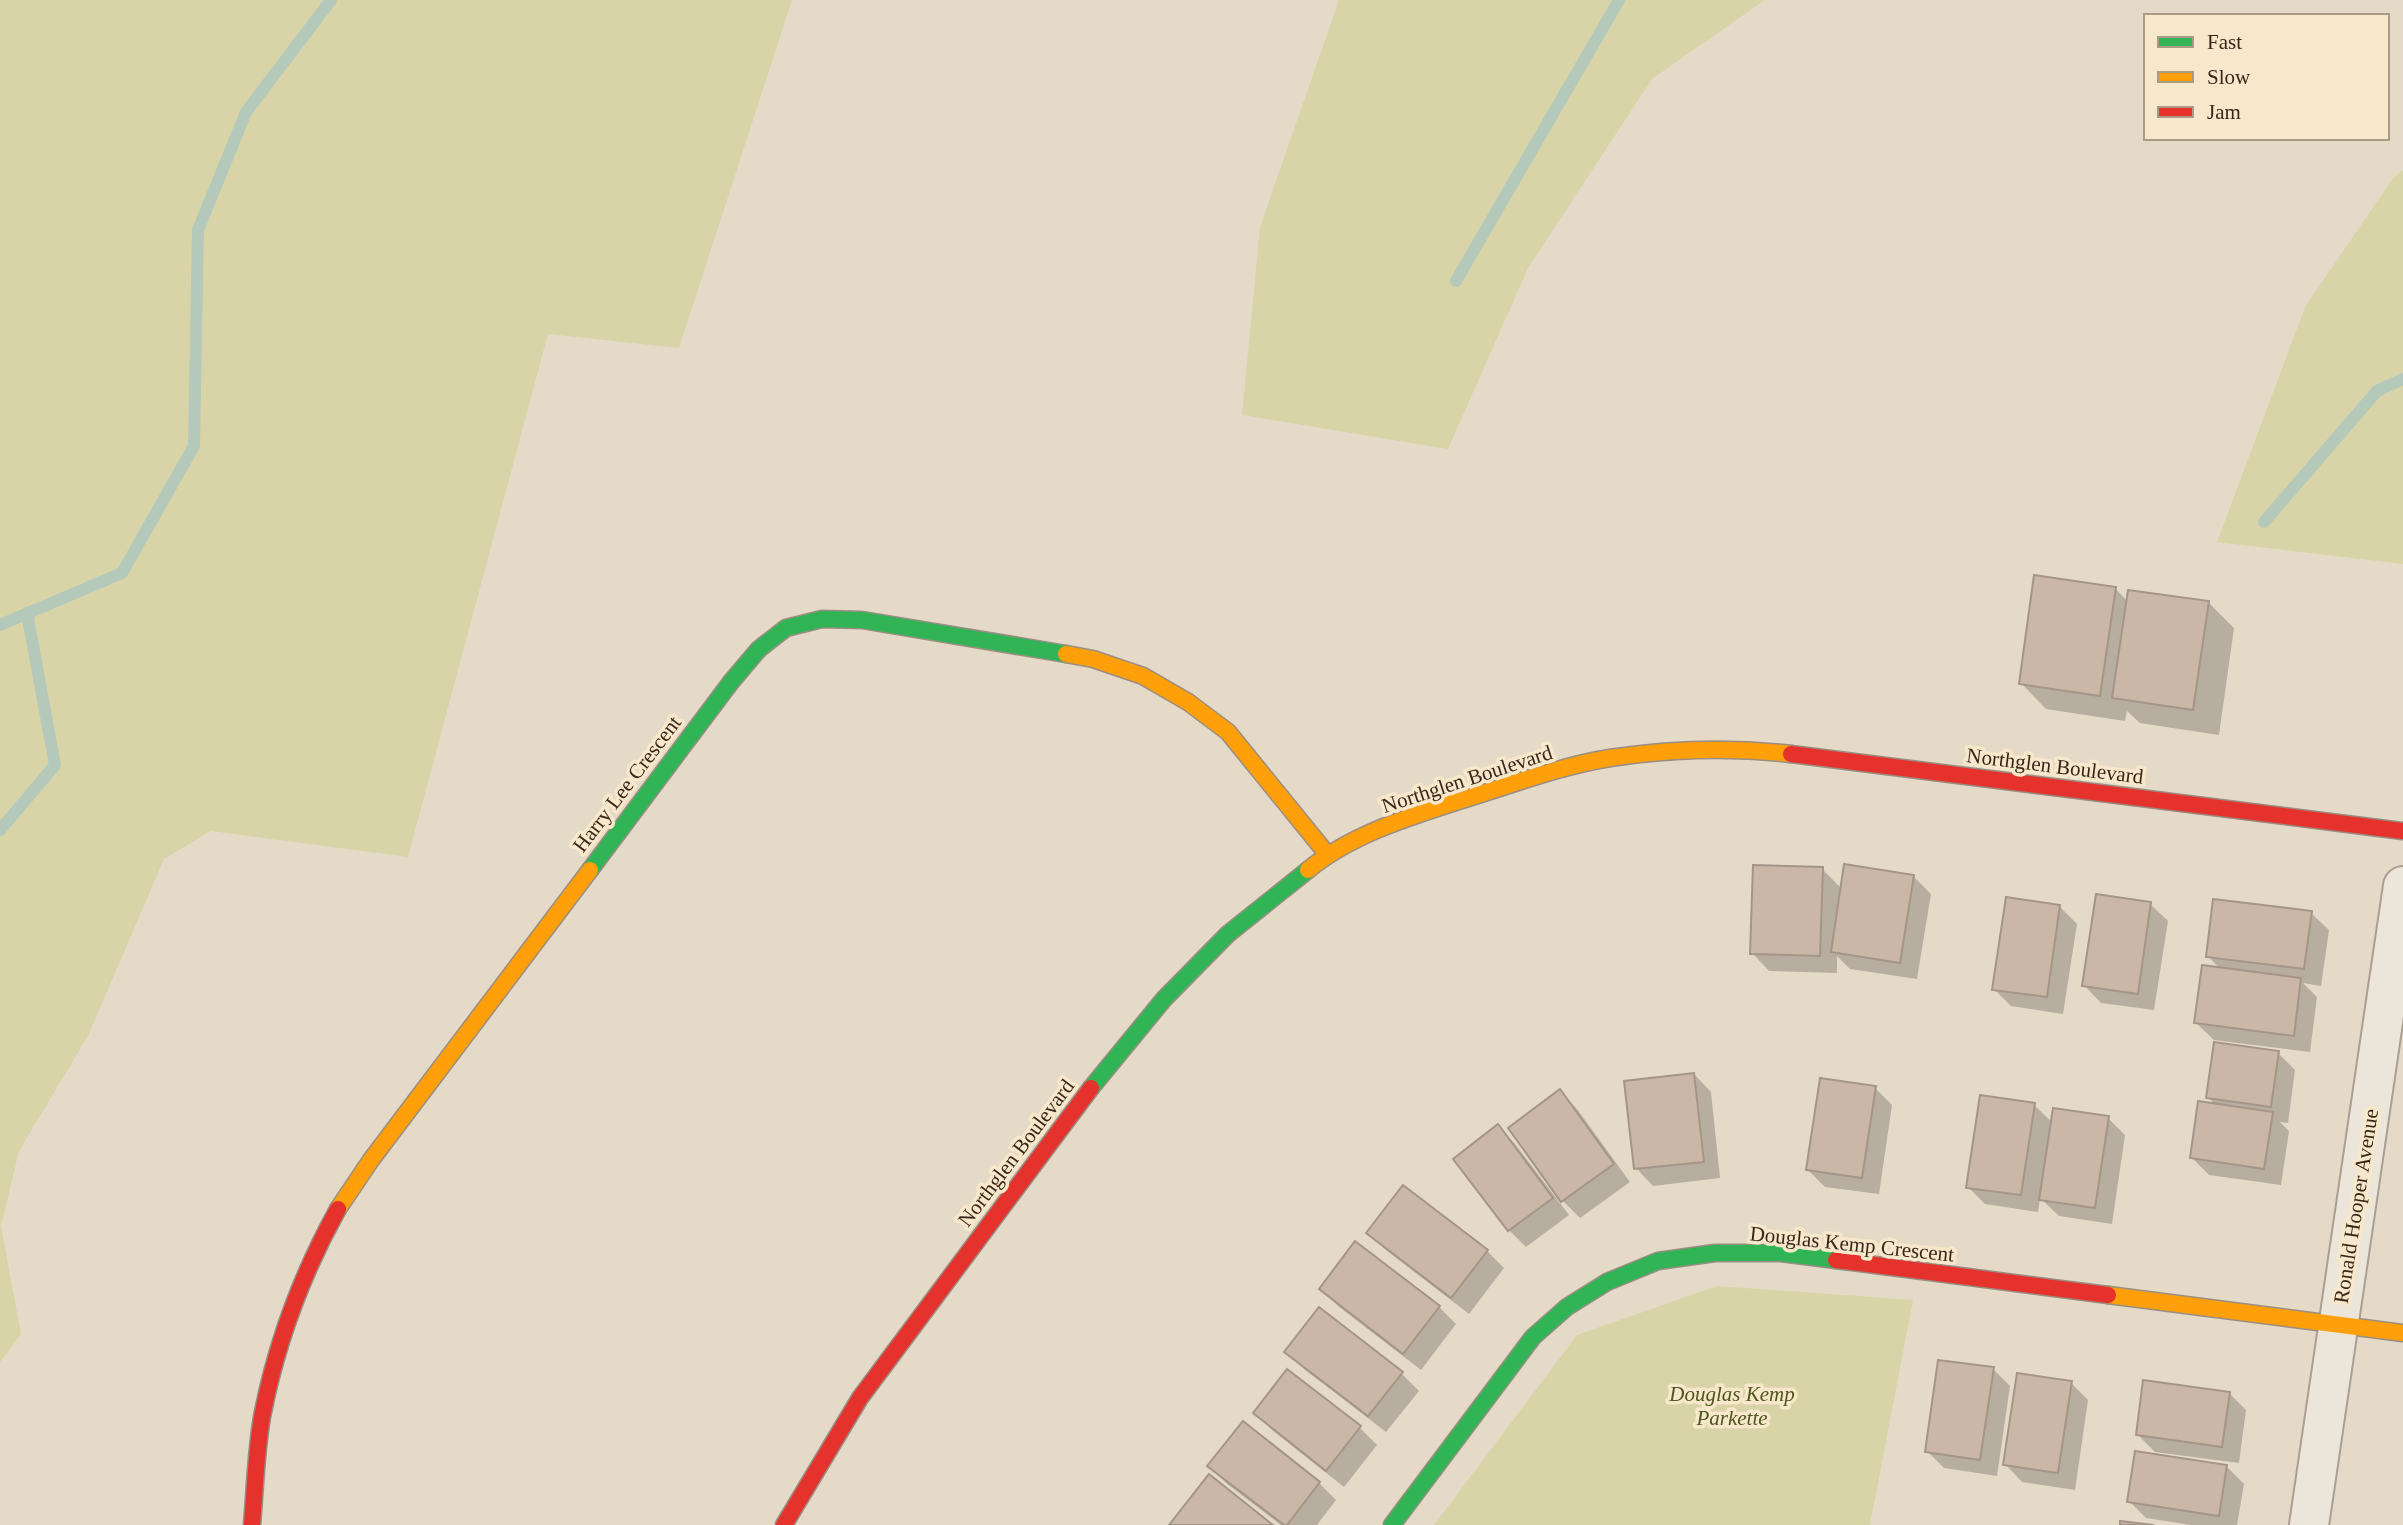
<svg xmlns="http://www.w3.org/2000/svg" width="2403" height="1525" font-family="Georgia,serif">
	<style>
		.green { fill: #d8d4a8 }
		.shadow { fill: #0003 }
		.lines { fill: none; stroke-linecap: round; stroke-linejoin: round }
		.stream { stroke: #b5c9bb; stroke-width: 12 }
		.building { fill: #cab7a8; stroke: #a59588; stroke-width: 2 }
		.street-casing { stroke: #a99f92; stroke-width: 42 }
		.fast-casing { stroke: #998e82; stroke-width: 19 }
		.slow-casing { stroke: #998e82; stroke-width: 19 }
		.jam-casing { stroke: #998e82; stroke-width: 19 }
		.street { stroke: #ece5da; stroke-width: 38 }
		.fast { stroke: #30b455; stroke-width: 16 }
		.slow { stroke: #ff9f0a; stroke-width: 16 }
		.jam { stroke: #e5322d; stroke-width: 16 }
		.labels { text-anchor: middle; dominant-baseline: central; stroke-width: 7; stroke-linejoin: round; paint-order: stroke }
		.street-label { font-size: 21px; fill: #38261a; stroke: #f8e8cb }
		.park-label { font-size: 21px; font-style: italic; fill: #4c561e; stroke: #f8e8cb }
	</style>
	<rect width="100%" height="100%" fill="#e5dac8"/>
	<!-- green -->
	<path class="green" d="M 0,0 L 792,0 L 679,348 L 548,334 L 408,857 L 211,831 L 164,859 L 88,1036 L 19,1151 L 1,1226 L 21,1334 L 0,1362 Z
		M 1339,0 L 1765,0 L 1652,79 L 1528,268 L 1448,449 L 1242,415 L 1260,227 Z
		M 2403,170 L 2403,564 L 2217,542 L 2305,307 L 2393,178 Z
		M 1717,1286 L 1913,1300 L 1870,1525 L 1434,1525 L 1577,1335 Z"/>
	<!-- shadow -->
	<path class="shadow" d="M 2115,588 L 2128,602 L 2209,603 L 2234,628 L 2219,735 L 2140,723 L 2127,711 L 2125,721 L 2046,709 L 2021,683 Z
		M 1822,869 L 1842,889 L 1913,876 L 1931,894 L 1917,979 L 1850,969 L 1837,956 L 1837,973 L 1769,971 L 1752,953 Z
		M 2150,904 L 2168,921 L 2154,1010 L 2101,1003 L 2084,985 Z
		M 2060,907 L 2077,924 L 2063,1014 L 2011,1006 L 1994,989 Z
		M 2311,913 L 2329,930 L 2321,986 L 2303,983 L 2317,997 L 2310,1052 L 2214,1040 L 2196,1023 L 2221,970 L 2208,956 Z
		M 2278,1053 L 2295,1070 L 2288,1123 L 2280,1122 L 2289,1131 L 2281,1185 L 2209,1175 L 2192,1158 L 2216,1106 L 2208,1097 Z
		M 1694,1074 L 1711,1092 L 1720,1178 L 1653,1186 L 1636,1168 Z
		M 1875,1088 L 1892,1105 L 1879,1194 L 1825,1187 L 1808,1170 Z
		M 1560,1092 L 1577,1109 L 1630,1182 L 1580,1218 L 1563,1201 L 1510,1128 Z
		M 2034,1105 L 2053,1123 L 2108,1118 L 2125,1135 L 2112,1224 L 2059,1216 L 2040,1198 L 2038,1212 L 1985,1204 L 1968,1187 Z
		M 1498,1126 L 1515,1144 L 1569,1215 L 1526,1247 L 1509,1230 L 1456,1159 Z
		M 1368,1233 L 1487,1251 L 1504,1268 L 1469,1314 L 1386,1250 Z
		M 1355,1243 L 1439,1307 L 1456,1324 L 1421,1370 L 1338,1306 L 1321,1289 Z
		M 1287,1352 L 1402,1374 L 1419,1391 L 1386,1432 L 1304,1369 Z
		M 1993,1369 L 2010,1386 L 1997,1476 L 1944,1468 L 1927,1451 Z
		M 2071,1383 L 2088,1400 L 2075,1490 L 2022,1482 L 2005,1464 Z
		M 2229,1393 L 2246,1410 L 2239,1463 L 2155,1452 L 2138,1435 Z
		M 1255,1413 L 1359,1427 L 1377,1445 L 1344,1487 L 1272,1430 Z
		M 1244,1423 L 1319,1483 L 1336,1500 L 1317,1525 L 1281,1525 L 1226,1483 L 1209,1465 Z
		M 2227,1467 L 2244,1484 L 2237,1525 L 2191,1525 L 2146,1518 L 2129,1501 Z"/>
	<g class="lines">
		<!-- stream -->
		<path class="stream" d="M 1456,281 L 1619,0
			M 2264,522 L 2377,391 L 2403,379
			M 0,625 L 122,573 L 194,446 L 198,230 L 246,112 L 331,0
			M 0,830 L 55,765 L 27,613"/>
	</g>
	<!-- building -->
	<path class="building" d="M 2034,575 L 2116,587 L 2100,696 L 2019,684 Z
		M 2128,590 L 2209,601 L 2193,710 L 2112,698 Z
		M 1844,864 L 1914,875 L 1900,963 L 1831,952 Z
		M 1753,865 L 1823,867 L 1820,956 L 1750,954 Z
		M 2096,894 L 2151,902 L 2138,994 L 2082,986 Z
		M 2006,897 L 2060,905 L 2047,997 L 1992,990 Z
		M 2213,899 L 2312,911 L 2304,969 L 2206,957 Z
		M 2202,965 L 2301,978 L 2294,1036 L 2194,1023 Z
		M 2214,1042 L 2279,1051 L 2271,1107 L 2206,1098 Z
		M 1694,1073 L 1704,1162 L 1634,1169 L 1624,1081 Z
		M 1820,1078 L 1876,1086 L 1862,1178 L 1806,1170 Z
		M 1560,1089 L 1614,1164 L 1561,1202 L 1508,1128 Z
		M 1980,1095 L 2035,1103 L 2021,1195 L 1966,1188 Z
		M 2198,1101 L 2273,1112 L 2264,1169 L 2190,1158 Z
		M 2053,1108 L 2109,1116 L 2095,1208 L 2039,1200 Z
		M 1498,1124 L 1553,1198 L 1508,1231 L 1453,1159 Z
		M 1403,1185 L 1488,1250 L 1451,1298 L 1366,1233 Z
		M 1355,1241 L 1440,1306 L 1403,1354 L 1319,1289 Z
		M 1319,1307 L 1403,1372 L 1368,1416 L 1284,1352 Z
		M 1938,1360 L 1994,1367 L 1980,1460 L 1925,1452 Z
		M 1287,1369 L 1361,1426 L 1326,1471 L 1253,1413 Z
		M 2017,1373 L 2072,1381 L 2058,1473 L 2003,1465 Z
		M 2143,1380 L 2230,1392 L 2222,1447 L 2136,1435 Z
		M 1243,1421 L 1320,1482 L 1287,1525 L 1284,1525 L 1207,1466 Z
		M 2135,1451 L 2227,1465 L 2219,1516 L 2127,1502 Z
		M 1209,1474 L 1273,1525 L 1169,1525 Z
		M 2120,1521 L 2154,1525 L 2120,1525 Z"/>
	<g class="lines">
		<defs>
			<path id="street" d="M 2309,1525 L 2403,886"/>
			<path id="fast" d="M 590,870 L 731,682 L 759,649 L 786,628 L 822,619 L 862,620 L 1066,654
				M 1091,1088 L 1164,999 L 1228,934 L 1308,870
				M 1392,1525 L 1533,1337 L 1567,1307 L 1607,1282 L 1658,1261 L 1715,1253 L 1781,1253 L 1836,1260"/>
			<path id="slow" d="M 1066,654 L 1093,659 L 1143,676 L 1188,702 L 1228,732 L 1327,854
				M 1308,870 C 1352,834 1409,817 1462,800 C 1511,785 1560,766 1610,758 C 1669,749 1732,747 1791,754
				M 338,1209 L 371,1160 L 590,870
				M 2108,1295 L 2403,1333"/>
			<path id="jam" d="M 1791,754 L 2403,831
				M 1836,1260 L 2108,1295
				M 252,1525 C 255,1489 256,1452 262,1417 C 276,1344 302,1274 338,1209
				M 784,1525 L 860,1398 L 1091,1088"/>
		</defs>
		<!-- street casing -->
		<use href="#street" class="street-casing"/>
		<!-- fast casing -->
		<use href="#fast" class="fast-casing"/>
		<!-- slow casing -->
		<use href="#slow" class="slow-casing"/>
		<!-- jam casing -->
		<use href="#jam" class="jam-casing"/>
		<!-- street -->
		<use href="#street" class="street"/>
		<!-- fast -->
		<use href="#fast" class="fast"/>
		<!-- slow -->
		<use href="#slow" class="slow"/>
		<!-- jam -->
		<use href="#jam" class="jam"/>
	</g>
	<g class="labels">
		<!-- street labels -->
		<g class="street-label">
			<text transform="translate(2055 766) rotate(7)">Northglen Boulevard</text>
			<text transform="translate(1467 779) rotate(-18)">Northglen Boulevard</text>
			<text transform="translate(627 784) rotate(-53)">Harry Lee Crescent</text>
			<text transform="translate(1016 1153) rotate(-53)">Northglen Boulevard</text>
			<text transform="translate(2356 1206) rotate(-81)">Ronald Hooper Avenue</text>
			<text transform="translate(1852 1244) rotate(6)">Douglas Kemp Crescent</text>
		</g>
		<!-- park labels -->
		<g class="park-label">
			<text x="1732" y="1394">Douglas Kemp<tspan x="1732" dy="24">Parkette</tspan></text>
		</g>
	</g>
	<!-- legend -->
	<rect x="2144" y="14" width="245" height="126" fill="#f8e8cb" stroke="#ab9a84" stroke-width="2"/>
	<rect x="2158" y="37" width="35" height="10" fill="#30b455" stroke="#ab9a84" stroke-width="2"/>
	<text x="2207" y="49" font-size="21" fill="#38261a">Fast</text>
	<rect x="2158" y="72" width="35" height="10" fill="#ff9f0a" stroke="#ab9a84" stroke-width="2"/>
	<text x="2207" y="84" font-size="21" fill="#38261a">Slow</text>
	<rect x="2158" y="107" width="35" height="10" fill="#e5322d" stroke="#ab9a84" stroke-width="2"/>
	<text x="2207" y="119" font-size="21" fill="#38261a">Jam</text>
</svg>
